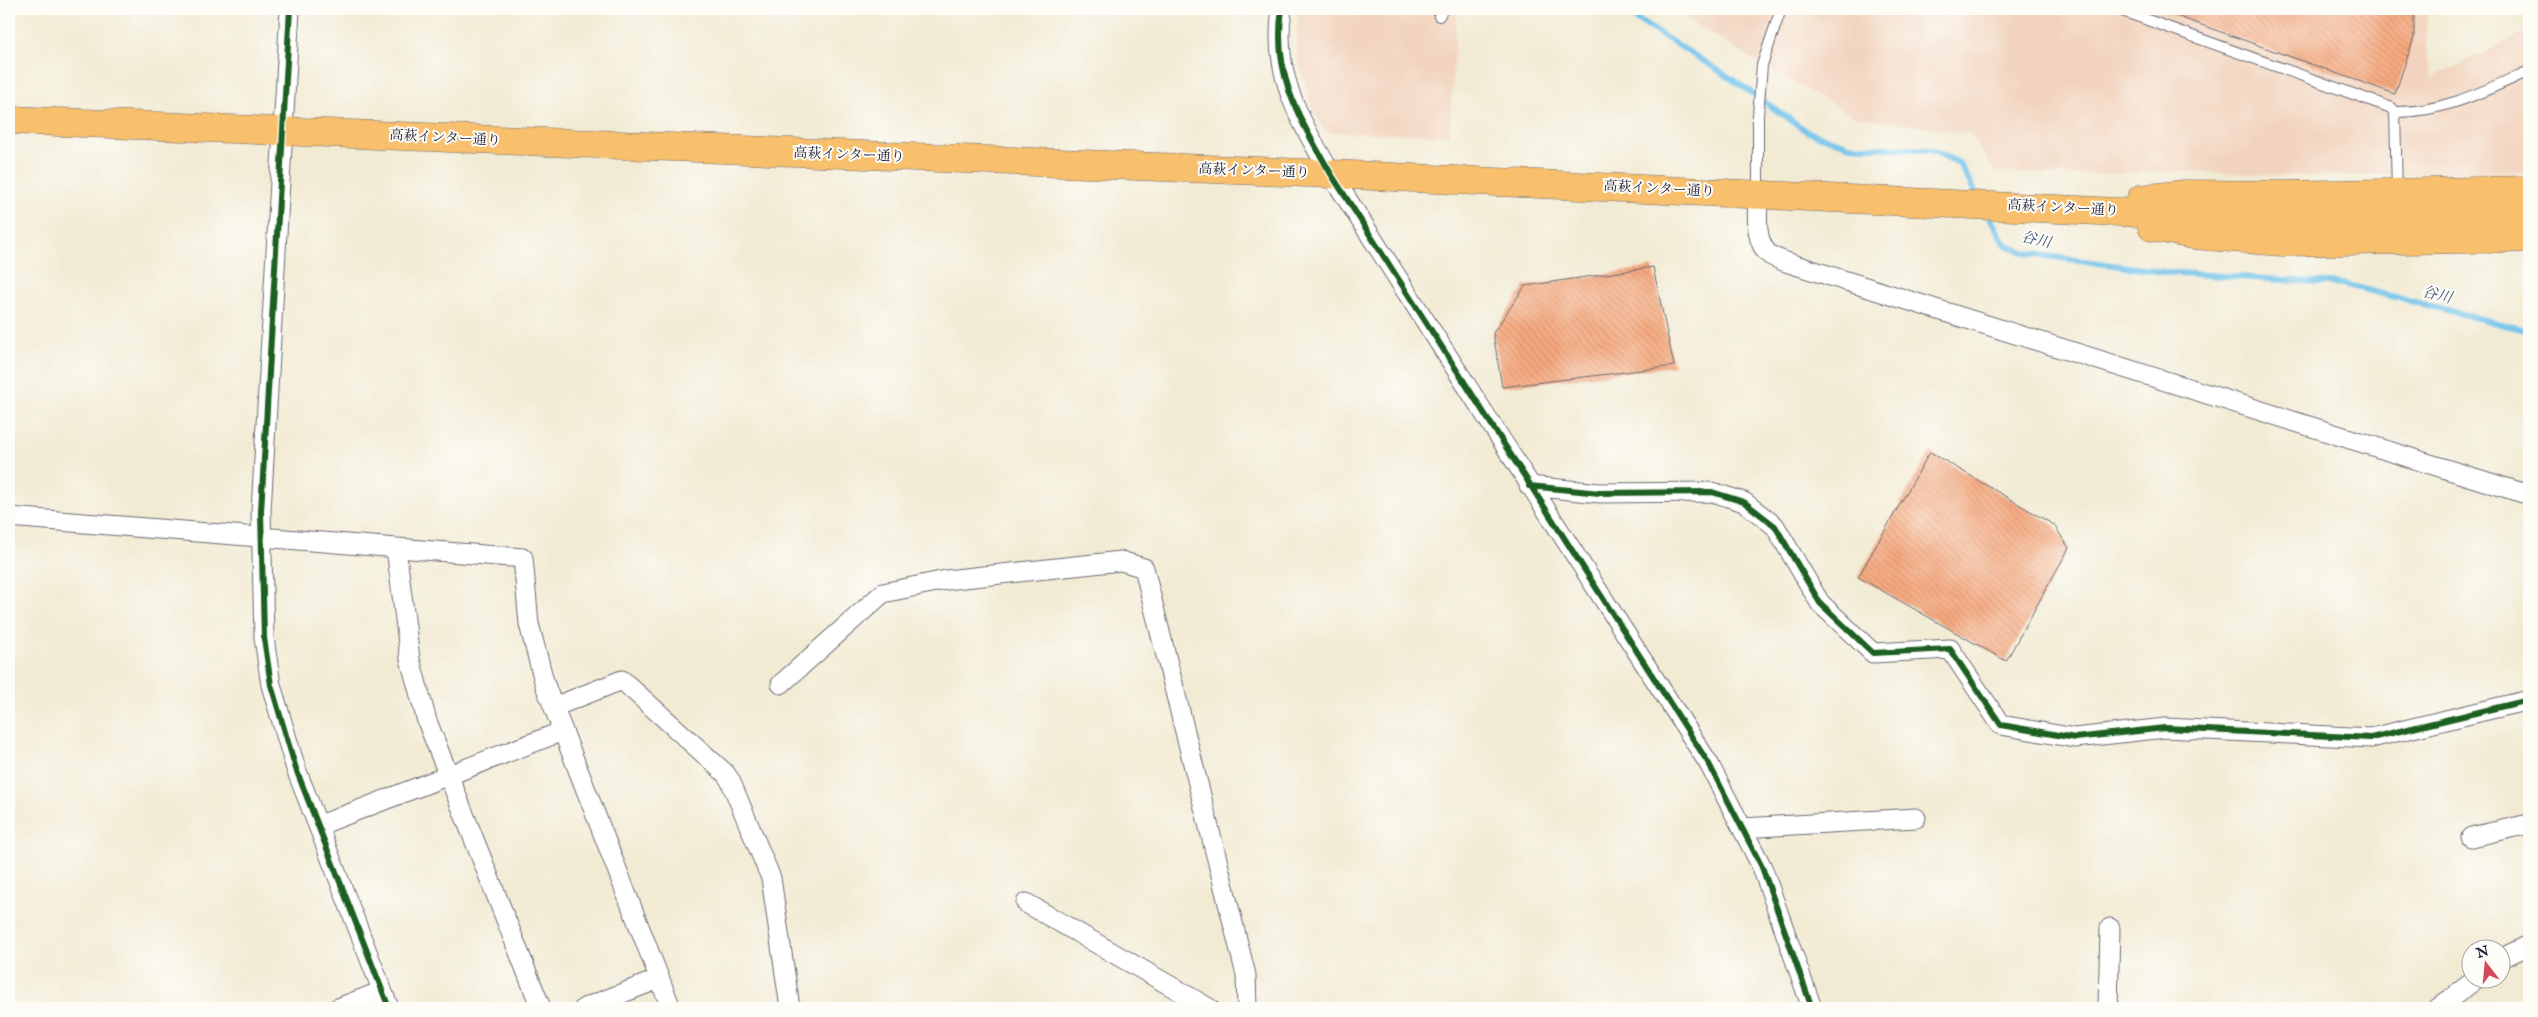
<svg xmlns="http://www.w3.org/2000/svg" width="2538" height="1017" font-family="'IM FELL English','Noto Serif JP',serif">
	<style>
		.built { fill: #f2d4be }
		.lines { fill: none; stroke-linecap: round; stroke-linejoin: round }
		.stream { stroke: #6fc2eb; stroke-width: 6 }
		.building { fill: url(#building-back-hatch) }
		.service-casing { stroke: #6b6871; stroke-width: 12 }
		.minor-casing { stroke: #6b6871; stroke-width: 21 }
		.primary-casing { stroke: #6b6871; stroke-width: 29 }
		.service { stroke: #fff; stroke-width: 10 }
		.minor { stroke: #fff; stroke-width: 19 }
		.primary { stroke: #f8bf6c; stroke-width: 28 }
		.cycleway-casing { stroke: #fdfcf7; stroke-width: 9 }
		.cycleway { stroke: #1b5e20; stroke-width: 6 }
		.labels { text-anchor: middle; dominant-baseline: central; stroke-width: 4; stroke-linejoin: round; paint-order: stroke }
		.street-label { font-size: 14px; fill: #22223b; stroke: #fdfcf7 }
		.water-label { font-size: 15px; font-style: italic; fill: #3d5a79; stroke: #fdfcf7 }
	</style>
	<defs>
		<pattern id="building-back-hatch" width="6" height="6" patternUnits="userSpaceOnUse" patternTransform="scale(1.25)"><rect width="6" height="6" fill="#f6a97e"/><path d="M-1 5l2 2M0 0l6 6M5-1l2 2" fill="none" stroke="#d3916e"/></pattern>
	</defs>
	<rect width="100%" height="100%" fill="#fdfcf7"/>
	<filter id="ink" filterUnits="userSpaceOnUse"><feTurbulence type="fractalNoise" baseFrequency=".02" numOctaves="2"/><feDisplacementMap in="SourceGraphic" scale="10" xChannelSelector="R" yChannelSelector="G"/><feConvolveMatrix kernelMatrix="1 2 1 2 8 2 1 2 1" color-interpolation-filters="sRGB"/></filter>
	<filter id="wash" filterUnits="userSpaceOnUse"><feTurbulence type="fractalNoise" baseFrequency=".0096" numOctaves="4" result="noise"/><feDisplacementMap in="SourceGraphic" scale="20" xChannelSelector="R" yChannelSelector="G"/><feGaussianBlur stdDeviation="1.12" result="paint"/><feColorMatrix in="noise" values="0 0 0 0 0 0 0 0 0 0 0 0 0 0 0 0 0 1.4 0 .05"/><feComposite in="paint" operator="in"/></filter>
	<g filter="url(#wash)">
		<rect width="100%" height="100%" fill="#f2ebd4"/>
		<!-- built -->
		<path class="built" d="M 1298,9 L 1457,9 L 1449,135 L 1325,132 L 1312,108 L 1297,55 Z
			M 1670,9 L 2427,9 L 2426,48 L 2431,78 L 2529,31 L 2529,172 L 2284,176 L 2191,171 L 2062,175 L 1996,172 L 1970,134 L 1854,116 L 1762,65 Z"/>
		<g class="lines">
			<!-- stream -->
			<path class="stream" d="M 1620,9 L 1729,77 L 1808,132 L 1850,146 L 1931,150 L 1959,163 L 1979,199
				M 1988,214 L 2005,244 L 2025,253 L 2164,272 L 2344,284 L 2529,331"/>
		</g>
		<g id="blocks">
			<!-- building -->
			<path class="building" d="M 2162,9 L 2414,9 L 2414,37 L 2395,94 L 2162,11 Z
				M 1653,267 L 1674,366 L 1502,387 L 1493,333 L 1525,286 Z
				M 1930,452 L 2054,525 L 2069,548 L 2006,661 L 1858,577 Z"/>
		</g>
	</g>
	<g filter="url(#ink)">
		<use href="#blocks" fill-opacity="0" stroke="#6b6871" stroke-width="1"/>
		<g class="lines">
			<defs>
				<path id="service" d="M 2117,9 L 2392,108 L 2395,112 C 2443,113 2486,90 2529,71
					M 1439,16 L 1443,9
					M 2395,112 L 2397,191
					M 1758,193 L 1758,116 L 1762,65 L 1781,9"/>
				<path id="minor" d="M 290,9 L 261,511 L 264,638 L 271,685 L 296,769 L 389,1008
					M 1282,9 C 1272,75 1299,118 1331,174 L 1709,764 L 1762,867 L 1812,1008
					M 1758,193 C 1758,211 1753,242 1770,255 C 1775,258 1783,261 1789,263 L 2529,495
					M 1529,486 L 1600,493 L 1712,492 L 1744,502 L 1775,526 L 1820,603 L 1873,653 L 1950,649 L 2001,725 L 2075,738 L 2165,728 L 2371,738 L 2529,700
					M 9,517 L 523,558 L 529,624 L 545,685 L 671,1008
					M 396,548 L 410,659 L 427,721 L 541,1008
					M 781,684 L 883,593 L 946,580 L 1121,561 L 1144,568 L 1246,975 L 1247,1008
					M 554,707 L 622,680 L 725,773 L 730,780 L 771,878 L 790,1008
					M 320,825 L 563,731
					M 1742,828 L 1916,818
					M 2471,837 L 2529,824
					M 1026,903 L 1209,1008
					M 2500,959 L 2529,945
					M 338,1008 L 382,991
					M 584,1008 L 659,979
					M 2108,1008 L 2110,928
					M 2438,1008 L 2475,980"/>
				<path id="primary" d="M 9,120 L 1331,174 L 2285,220 L 2529,215
					M 2141,199 L 2185,194 L 2284,195 L 2529,190
					M 2152,227 L 2193,235 L 2283,242 L 2529,238"/>
			</defs>
			<!-- service casing -->
			<use href="#service" class="service-casing"/>
			<!-- minor casing -->
			<use href="#minor" class="minor-casing"/>
			<!-- primary casing -->
			<use href="#primary" class="primary-casing"/>
			<!-- service -->
			<use href="#service" class="service"/>
			<!-- minor -->
			<use href="#minor" class="minor"/>
			<!-- primary -->
			<use href="#primary" class="primary"/>
			<defs>
				<path id="cycleway" d="M 290,9 L 261,511 L 264,638 L 271,685 L 296,769 L 389,1008
					M 1282,9 C 1272,75 1299,118 1331,174 L 1709,764 L 1762,867 L 1812,1008
					M 1529,486 L 1600,493 L 1712,492 L 1744,502 L 1775,526 L 1820,603 L 1873,653 L 1950,649 L 2001,725 L 2075,738 L 2165,728 L 2371,738 L 2529,700"/>
			</defs>
			<!-- cycleway casing -->
			<use href="#cycleway" class="cycleway-casing"/>
			<!-- cycleway -->
			<use href="#cycleway" class="cycleway"/>
		</g>
	</g>
	<g class="labels">
		<!-- street labels -->
		<g class="street-label">
			<text transform="translate(445 138) rotate(3)">高萩インター通り</text>
			<text transform="translate(849 155) rotate(2)">高萩インター通り</text>
			<text transform="translate(1254 171) rotate(2)">高萩インター通り</text>
			<text transform="translate(1659 189) rotate(3)">高萩インター通り</text>
			<text transform="translate(2063 208) rotate(3)">高萩インター通り</text>
		</g>
		<!-- water labels -->
		<g class="water-label">
			<text transform="translate(2036 240) rotate(13)">谷川</text>
			<text transform="translate(2437 295) rotate(14)">谷川</text>
		</g>
	</g>
	<!-- margin -->
	<rect width="2538" height="1017" fill="none" stroke="#fdfcf7" stroke-width="30"/>
	<!-- north arrow -->
	<g transform="translate(2486 964) rotate(344)"><circle r="24" fill="#fdfcf7" stroke="#a5a5ac"/>
	<path d="M0-4L9 19L0 12L-9 19Z" fill="#d1495b"/>
	<text y="-8" font-size="14" font-weight="bold" text-anchor="middle" fill="#22223b">N</text>
	</g>
</svg>
